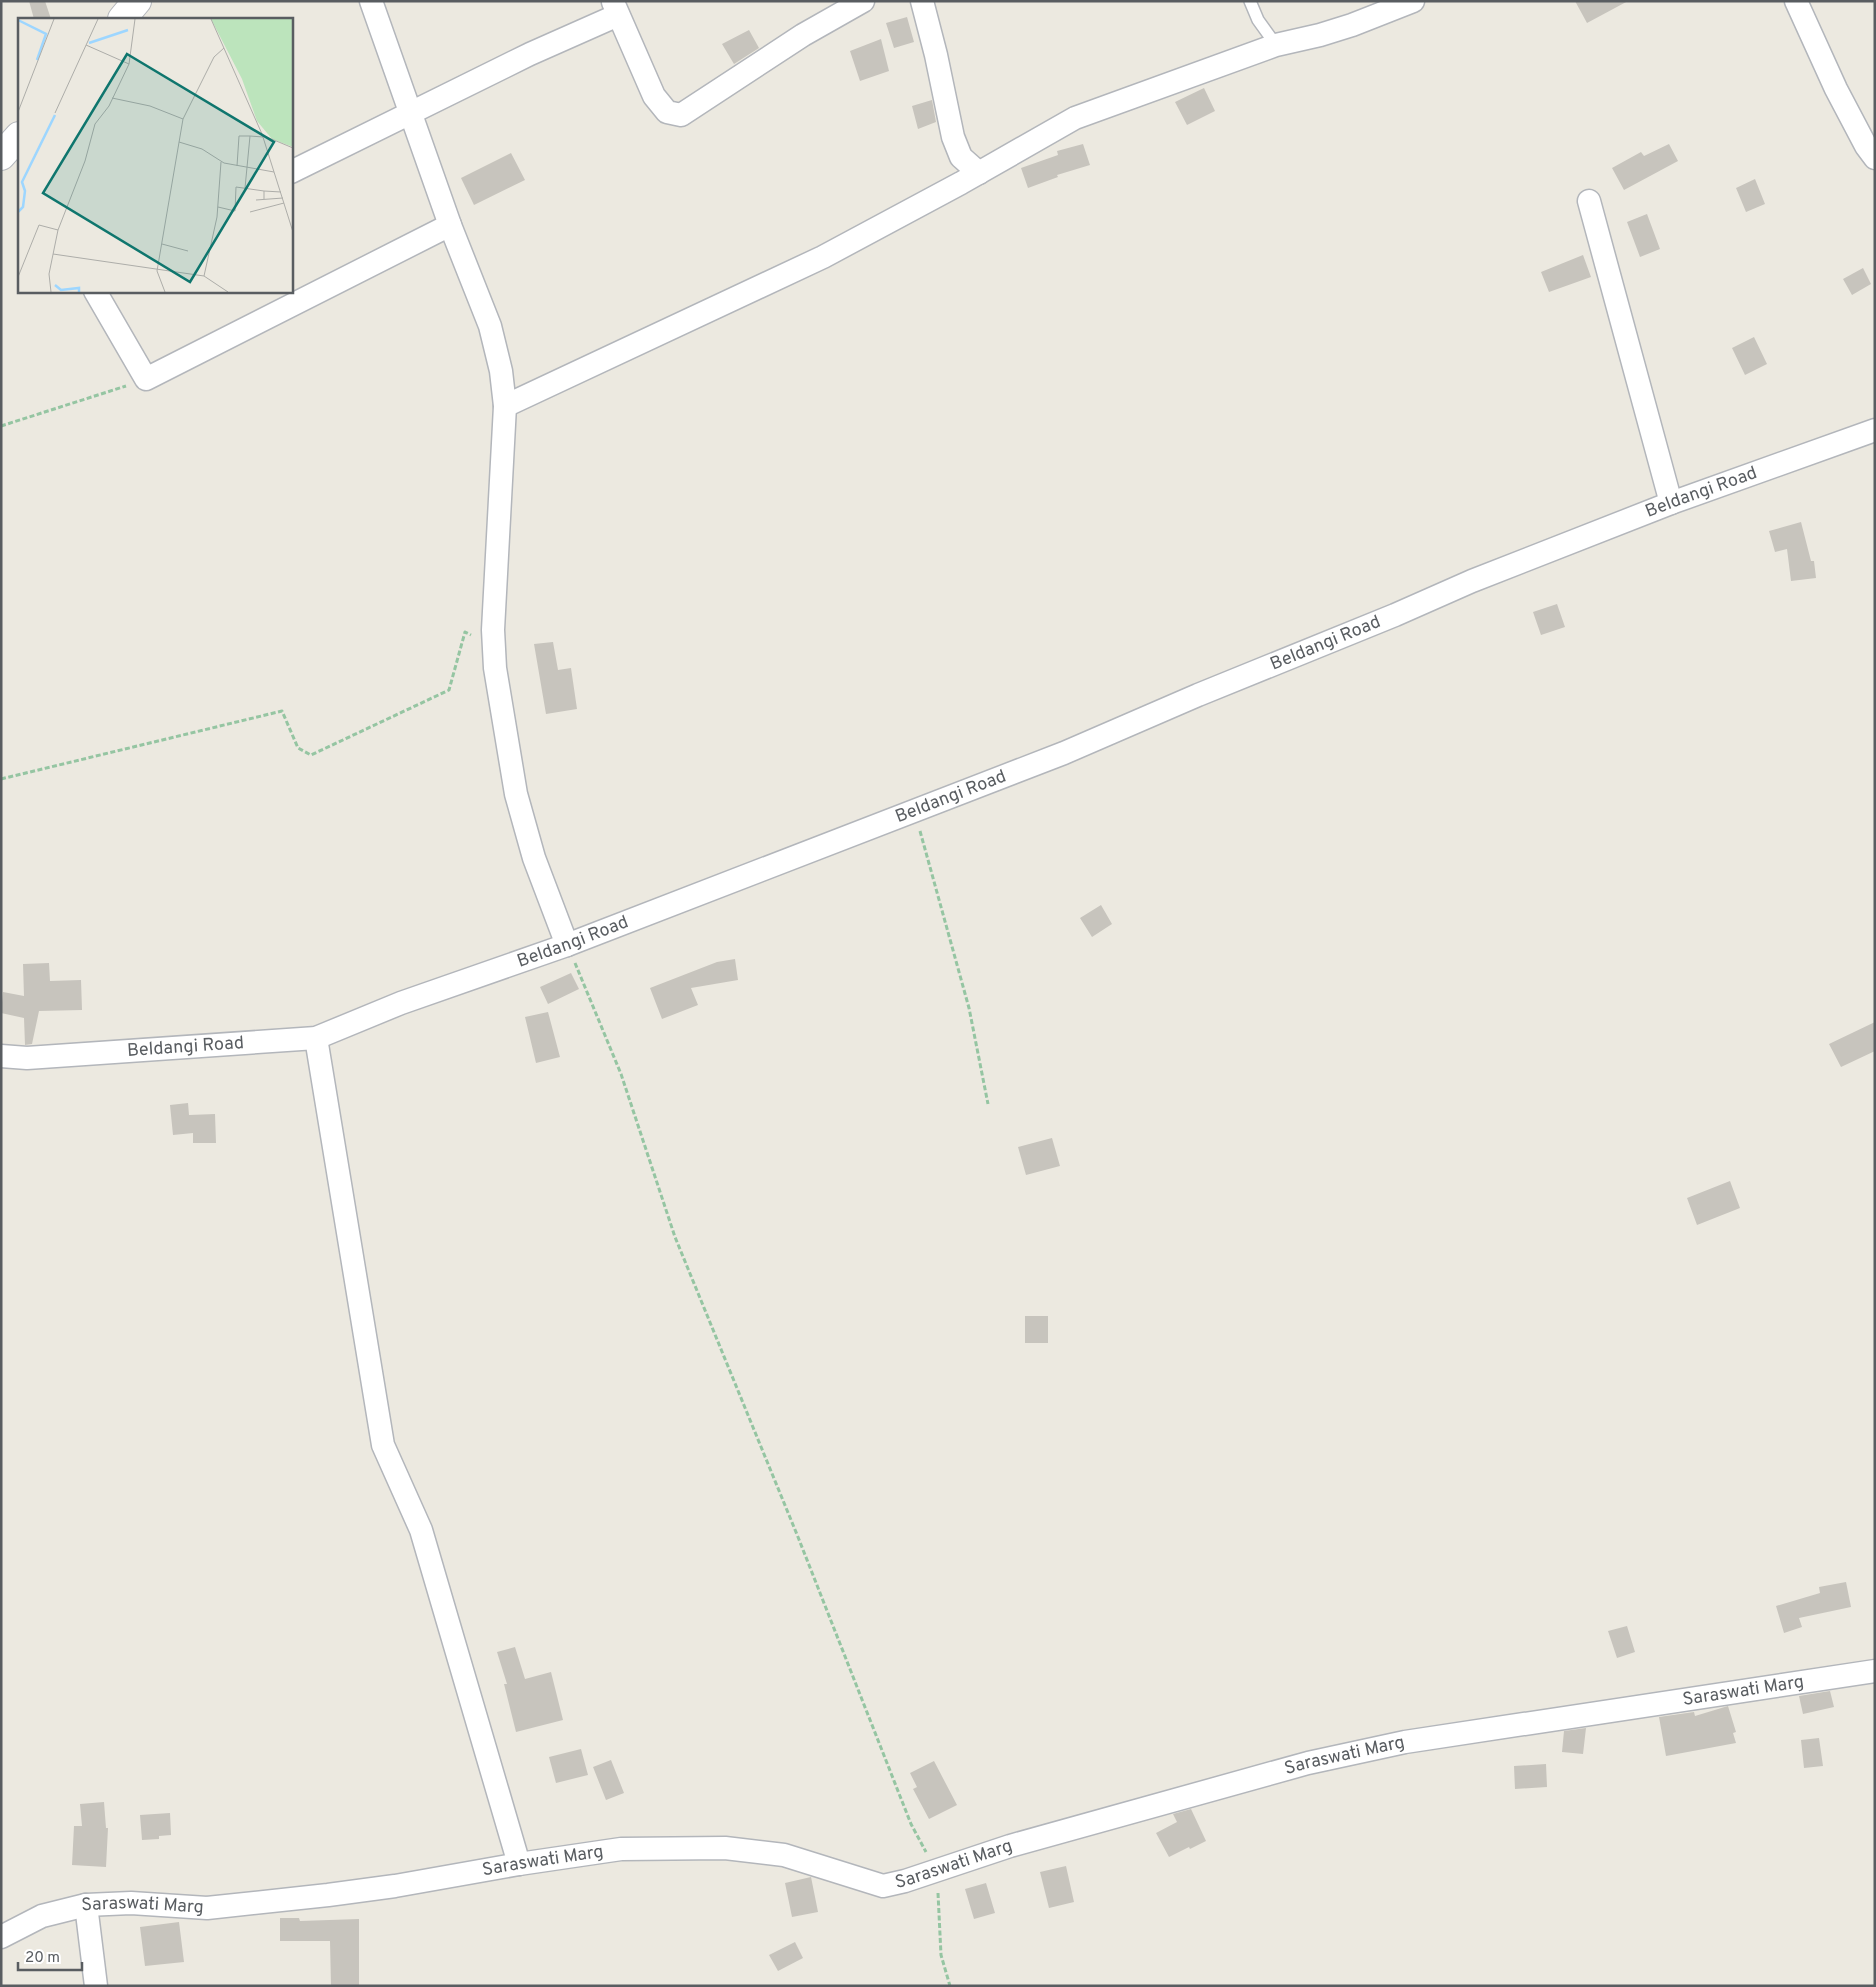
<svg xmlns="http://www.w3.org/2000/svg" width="1876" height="1987" font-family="Overpass,sans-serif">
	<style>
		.building { fill: #c7c4bd }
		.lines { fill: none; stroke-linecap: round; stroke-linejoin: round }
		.lane-casing { stroke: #b3b6bb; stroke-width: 14 }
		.street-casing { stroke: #b3b6bb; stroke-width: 25 }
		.secondary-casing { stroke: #b4b7bd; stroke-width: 30 }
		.path { stroke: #95c5a2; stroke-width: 3; stroke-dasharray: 5 2.5; stroke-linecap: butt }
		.lane { stroke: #fff; stroke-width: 11 }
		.street { stroke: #fff; stroke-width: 22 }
		.secondary { stroke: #fff; stroke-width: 28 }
		.labels { text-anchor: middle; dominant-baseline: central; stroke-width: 5; stroke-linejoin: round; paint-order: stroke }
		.street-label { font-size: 18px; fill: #595d61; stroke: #fff }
		.inset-river { fill: none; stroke: #9dd6ff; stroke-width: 2.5 }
		.inset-road { fill: none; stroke: #adada9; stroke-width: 1 }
		.view { fill: #0f766e; fill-opacity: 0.15; stroke: #0f766e; stroke-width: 2.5 }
		.inset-edge { fill: none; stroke: #595d61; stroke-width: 2.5 }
	</style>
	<rect width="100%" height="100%" fill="#ece9e0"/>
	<!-- building -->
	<path class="building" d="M 29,1 L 45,1 L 51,19 L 34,19 Z
		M 1575,1 L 1628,1 L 1587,23 Z
		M 907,17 L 914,42 L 894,48 L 886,23 Z
		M 749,30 L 759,48 L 734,64 L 722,44 Z
		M 881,39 L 889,71 L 860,81 L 850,51 Z
		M 1204,88 L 1215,111 L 1187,125 L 1175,102 Z
		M 932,100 L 936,122 L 918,129 L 912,106 Z
		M 1083,144 L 1090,165 L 1057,175 L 1058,177 L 1028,188 L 1021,168 L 1058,155 L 1057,151 Z
		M 1669,144 L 1678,161 L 1624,190 L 1612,168 L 1641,152 L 1644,156 Z
		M 511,153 L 525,180 L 474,205 L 461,178 Z
		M 1755,179 L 1765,204 L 1746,212 L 1736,188 Z
		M 1647,214 L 1660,249 L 1640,257 L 1627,222 Z
		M 1583,255 L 1591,277 L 1549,292 L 1541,272 Z
		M 1863,268 L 1871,284 L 1852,295 L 1843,279 Z
		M 1754,337 L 1767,364 L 1745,375 L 1732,348 Z
		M 1801,522 L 1811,561 L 1814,561 L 1816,578 L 1791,581 L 1787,549 L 1775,552 L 1769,531 Z
		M 1557,604 L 1565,627 L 1541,635 L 1533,612 Z
		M 553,642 L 558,670 L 571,668 L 577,709 L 546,714 L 534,644 Z
		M 1101,905 L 1112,924 L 1092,937 L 1080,918 Z
		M 735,959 L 738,980 L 691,988 L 698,1005 L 662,1019 L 650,988 L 717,962 Z
		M 49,963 L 50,981 L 81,980 L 82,1010 L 39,1011 L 32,1044 L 25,1045 L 24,1018 L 1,1013 L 3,992 L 24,996 L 23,964 Z
		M 571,973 L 579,989 L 548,1004 L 540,987 Z
		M 548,1012 L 560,1057 L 536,1063 L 525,1017 Z
		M 1875,1022 L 1875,1051 L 1841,1067 L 1829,1044 Z
		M 188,1103 L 189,1115 L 215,1114 L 216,1143 L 193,1143 L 193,1133 L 173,1135 L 170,1105 Z
		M 1052,1138 L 1060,1166 L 1026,1175 L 1018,1147 Z
		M 1730,1181 L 1740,1208 L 1697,1225 L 1687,1198 Z
		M 1025,1316 L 1048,1316 L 1048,1343 L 1025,1343 Z
		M 1846,1582 L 1851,1607 L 1799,1618 L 1802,1627 L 1784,1633 L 1776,1606 L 1820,1593 L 1819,1587 Z
		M 1627,1626 L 1635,1652 L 1617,1658 L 1608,1631 Z
		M 515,1647 L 525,1679 L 551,1672 L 563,1720 L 516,1732 L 504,1684 L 507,1684 L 497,1652 Z
		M 1830,1691 L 1834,1707 L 1803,1714 L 1799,1696 Z
		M 1728,1706 L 1736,1732 L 1733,1733 L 1736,1743 L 1666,1756 L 1659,1717 L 1694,1712 L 1695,1716 Z
		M 1586,1728 L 1583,1754 L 1562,1752 L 1564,1731 Z
		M 1819,1738 L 1823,1766 L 1804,1768 L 1801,1740 Z
		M 581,1749 L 588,1775 L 556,1783 L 549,1757 Z
		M 611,1760 L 624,1793 L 606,1800 L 593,1767 Z
		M 934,1761 L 957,1805 L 929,1819 L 913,1789 L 917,1787 L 910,1773 Z
		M 1546,1764 L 1547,1787 L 1515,1789 L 1514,1766 Z
		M 104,1802 L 106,1828 L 108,1828 L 106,1867 L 72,1865 L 74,1826 L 82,1826 L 80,1804 Z
		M 1191,1809 L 1206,1841 L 1190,1849 L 1189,1847 L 1169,1857 L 1156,1833 L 1177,1822 L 1173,1814 Z
		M 170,1813 L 171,1835 L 159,1836 L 159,1839 L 142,1840 L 140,1815 Z
		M 1066,1866 L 1074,1902 L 1049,1908 L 1040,1872 Z
		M 811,1877 L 818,1912 L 792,1917 L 785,1883 Z
		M 986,1883 L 995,1913 L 974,1919 L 965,1889 Z
		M 280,1918 L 299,1918 L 300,1921 L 359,1919 L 359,1986 L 331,1986 L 330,1941 L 280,1941 Z
		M 179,1922 L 184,1962 L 145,1966 L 140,1927 Z
		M 795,1942 L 803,1958 L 778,1971 L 769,1955 Z"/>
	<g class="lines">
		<defs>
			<path id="lane" d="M 1250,1 L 1258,20 L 1276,45"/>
			<g id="street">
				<path d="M 371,1 L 450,225 L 490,326 L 501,371 L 505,406 L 493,630 L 495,668 L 516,794 L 534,858 L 567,945"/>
				<path d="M 922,1 L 936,55 L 953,137 L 961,157 L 979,173"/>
				<path d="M 1796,1 L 1836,89 L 1866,146 L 1875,158"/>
				<path d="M 613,2 L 654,96 L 667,112 L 681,115 L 803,35 L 863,1"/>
				<path d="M 291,172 L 530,54 L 618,15"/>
				<path d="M 1589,201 L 1671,503"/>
				<path d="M 95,291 L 146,379 L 450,225"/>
				<path d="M 505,406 L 823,257 L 961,183 L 1075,118 L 1276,45 L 1320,35 L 1352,25 L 1413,1"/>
				<path d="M 316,1038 L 383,1445 L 421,1530 L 519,1864"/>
				<path id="s1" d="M 1,1056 L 27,1058 L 316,1038 L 401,1003 L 567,945 L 1064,753 L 1198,695 L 1395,615 L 1472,581 L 1671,503 L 1875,430"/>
				<path d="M 86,1905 L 96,1986"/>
				<path id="s2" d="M 1,1937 L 42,1916 L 86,1905 L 131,1903 L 207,1908 L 328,1895 L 395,1886 L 519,1864 L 621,1849 L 725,1848 L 784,1855 L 883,1886 L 905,1881 L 1010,1846 L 1308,1763 L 1405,1742 L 1875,1671"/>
			</g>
			<path id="secondary" d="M 122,19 L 137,1
				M 1,156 L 19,136"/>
		</defs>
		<!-- lane casing -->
		<use href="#lane" class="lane-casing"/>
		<!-- street casing -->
		<use href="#street" class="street-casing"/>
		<!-- secondary casing -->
		<use href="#secondary" class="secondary-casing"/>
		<!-- path -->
		<path class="path" d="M 1,426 L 126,386
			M 1,779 L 282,711 L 298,748 L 311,755 L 449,690 L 465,632 L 471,635
			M 920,831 L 969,1008 L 988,1104
			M 575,963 L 621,1074 L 675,1237 L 798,1537 L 911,1824 L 926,1852
			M 938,1893 L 941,1955 L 950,1986"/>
		<!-- lane -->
		<use href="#lane" class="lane"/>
		<!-- street -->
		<use href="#street" class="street"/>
		<!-- secondary -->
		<use href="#secondary" class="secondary"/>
	</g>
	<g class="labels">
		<!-- street labels -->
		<g class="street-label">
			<text stroke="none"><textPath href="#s1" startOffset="1805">Beldangi Road</textPath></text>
			<text stroke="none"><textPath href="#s1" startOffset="1400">Beldangi Road</textPath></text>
			<text stroke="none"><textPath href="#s1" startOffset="995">Beldangi Road</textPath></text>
			<text stroke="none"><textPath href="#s1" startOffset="590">Beldangi Road</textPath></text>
			<text stroke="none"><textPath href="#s1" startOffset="185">Beldangi Road</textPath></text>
			<text stroke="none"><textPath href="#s2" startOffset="1782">Saraswati Marg</textPath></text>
			<text stroke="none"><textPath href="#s2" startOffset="1378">Saraswati Marg</textPath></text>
			<text stroke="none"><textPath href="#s2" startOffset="552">Saraswati Marg</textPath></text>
			<text stroke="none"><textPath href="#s2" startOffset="972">Saraswati Marg</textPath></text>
			<text stroke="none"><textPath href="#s2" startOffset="148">Saraswati Marg</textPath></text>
		</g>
	</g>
	<!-- overview -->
	<g transform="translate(18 18)">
		<rect width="275" height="275" fill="#ece9e0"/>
		<path d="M 193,1 L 275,1 L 275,129 L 254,121 L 239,103 L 224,61 Z" fill="#bce4bc"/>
		<path class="inset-river" d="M 0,2 L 28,16 L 19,42M 71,25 L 110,12M 0,194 L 5,189 L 7,173 L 4,164 L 37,97M 37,267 L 43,272 L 61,270 L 61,274"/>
		<path class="inset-road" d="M 193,1 L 244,116 L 275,214M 68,27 L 111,46M 94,80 L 132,88 L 165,101M 0,94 L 36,1M 37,95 L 80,1M 244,117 L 275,130M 161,124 L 184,131 L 206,145 L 256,154M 219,148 L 221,118 L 232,118M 227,170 L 232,118 L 245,119M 246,181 L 246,173 L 263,174M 238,182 L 265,180M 200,189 L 217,193 L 218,169 L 246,173M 232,194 L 266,185M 144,226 L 170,233M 35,236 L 186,258 L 210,274M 186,258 L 199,199 L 203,144M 0,259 L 21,207 L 40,212M 33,274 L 31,256 L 40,212 L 67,143 L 77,106 L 91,88 L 111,46 L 117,1M 147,274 L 139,253 L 165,101 L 196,39 L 206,30"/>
		<path class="view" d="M 109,36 L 256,124 L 172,264 L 25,175 Z"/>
		<rect width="275" height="275" class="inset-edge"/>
	</g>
	<!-- border -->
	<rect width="1876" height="1987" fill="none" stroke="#595d61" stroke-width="5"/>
	<!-- scale -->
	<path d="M18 1962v8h64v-8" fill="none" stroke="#595d61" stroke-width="2.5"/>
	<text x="25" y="1962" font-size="15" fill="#595d61" stroke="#ffffff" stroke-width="4" paint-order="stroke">20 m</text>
</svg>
